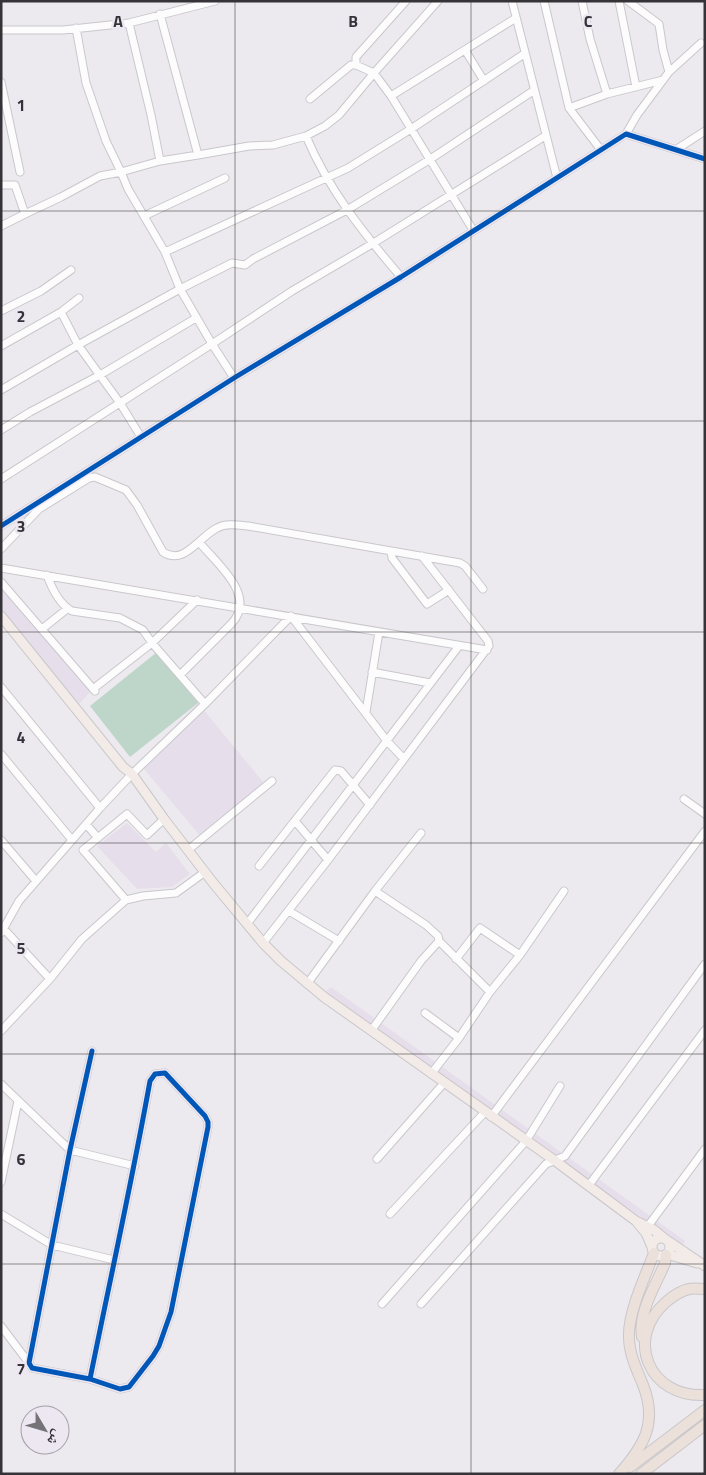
<svg xmlns="http://www.w3.org/2000/svg" width="706" height="1475" font-family="'Titillium Web','Noto Naskh Arabic',sans-serif">
	<style>
		.built { fill: #e6deea }
		.green { fill: #bed6ca }
		.lines { fill: none; stroke-linecap: round; stroke-linejoin: round }
		.minor-casing { stroke: #c9c7cb; stroke-width: 9 }
		.major-casing { stroke: #c9c7ca; stroke-width: 11 }
		.highway-casing { stroke: #c9c7ca; stroke-width: 12 }
		.minor { stroke: #fcfcfd; stroke-width: 7 }
		.major { stroke: #f2ebe7; stroke-width: 9 }
		.highway { stroke: #ebe0da; stroke-width: 10 }
		.cycleway-casing { stroke: #ede7f2; stroke-width: 8 }
		.cycleway { stroke: #0057b8; stroke-width: 5 }
		.grid { fill: none; stroke: #363338; stroke-width: 1; stroke-opacity: 0.55 }
		.grid-label { font-size: 16px; text-anchor: middle; font-weight: bold; fill: #363338; stroke: #ede7f2; stroke-width: 5; stroke-linejoin: round; paint-order: stroke }
	</style>
	<rect width="100%" height="100%" fill="#edeaef"/>
	<!-- built -->
	<path class="built" d="M 1,582 L 93,689 L 78,705 L 1,608 Z
		M 198,703 L 264,783 L 202,838 L 138,762 Z
		M 127,823 L 156,852 L 166,843 L 190,874 L 172,887 L 137,889 L 97,846 Z
		M 331,987 L 685,1241 L 682,1246 L 324,993 Z"/>
	<!-- green -->
	<path class="green" d="M 157,652 L 198,703 L 130,757 L 90,706 Z"/>
	<g class="lines">
		<defs>
			<path id="minor" d="M 438,1 L 374,73 L 391,96 L 473,230
				M 512,1 L 557,178
				M 544,1 L 569,108 L 601,150
				M 582,1 L 590,39 L 607,94
				M 619,1 L 636,87
				M 628,1 L 659,24 L 663,50 L 669,72
				M 160,14 L 198,155 L 160,161 L 121,172 L 128,189 L 165,252 L 180,289 L 212,344 L 234,378
				M 129,23 L 151,115 L 160,161
				M 1,30 L 63,30 L 129,23 L 215,1
				M 465,50 L 484,81
				M 356,65 L 356,57 L 406,1
				M 1,82 L 20,172
				M 391,96 L 516,18
				M 569,108 L 607,94 L 663,80
				M 626,134 L 637,115 L 669,72 L 701,43
				M 306,136 C 328,189 364,234 401,277
				M 677,149 L 705,131
				M 198,155 L 249,146 L 273,145 L 306,136 L 325,126 L 339,115 L 374,73 L 356,65 L 351,65 L 310,99
				M 1,185 L 15,185 L 25,214 L 1,226
				M 25,214 L 61,197 L 100,176 L 121,172 L 106,141 L 86,83 L 76,28
				M 144,216 L 225,178
				M 165,252 L 348,168 L 411,129 L 524,54
				M 1,311 L 41,291 L 71,270
				M 61,312 L 78,345 L 120,403 L 141,437
				M 1,346 L 61,312 L 79,298
				M 1,390 L 78,345 L 180,289 L 232,263 L 245,265 L 253,259 L 347,210 L 429,160 L 533,91
				M 1,430 L 30,412 L 100,375 L 196,318
				M 1,479 L 212,344 L 292,291 L 372,244 L 545,136
				M 1,526 L 234,378 L 401,277 L 626,134 L 705,159
				M 1,549 L 39,509 L 89,478 L 95,477 L 126,490 L 137,505 L 163,552 C 184,566 199,537 217,528 C 226,523 238,525 248,526 L 460,563 L 465,566 L 483,589
				M 391,551 L 392,558 L 427,604 L 449,590
				M 1,568 L 487,650
				M 47,575 C 52,589 59,604 72,611 L 120,618 L 143,630 L 152,643 L 205,704 L 291,616 L 387,741 L 404,759
				M 1,582 L 95,691
				M 42,629 L 67,609
				M 372,672 L 430,683
				M 180,675 L 232,623 C 257,595 217,564 199,542
				M 1,687 L 100,808
				M 93,689 L 152,643 L 197,600
				M 366,712 L 379,632
				M 1,754 L 72,840
				M 684,799 L 705,814
				M 295,821 L 328,860
				M 86,824 L 98,838
				M 421,833 L 375,891 L 426,925 L 438,936 L 439,941 L 490,992
				M 1,840 L 36,881
				M 188,850 L 272,781
				M 259,866 L 335,770 L 341,771 L 370,805
				M 126,900 L 83,850 L 127,814 L 147,835 L 164,819
				M 289,911 L 339,941
				M 247,924 L 459,646
				M 4,929 L 50,979
				M 1,933 L 19,901 L 100,808 L 132,774 L 205,704
				M 263,943 L 328,860 L 489,646 L 488,641 L 422,556
				M 456,959 L 480,928 L 520,955
				M 307,984 L 375,891
				M 425,1013 L 459,1038
				M 1,1031 L 50,979 L 82,939 L 126,900 L 143,896 L 176,893 L 205,872
				M 371,1031 L 421,961 L 439,941
				M 431,1074 L 459,1038 L 490,992 L 520,955 L 564,891
				M 1,1084 L 70,1150 L 135,1166
				M 491,1117 L 705,831
				M 377,1159 L 444,1083
				M 1,1182 L 18,1101
				M 589,1185 L 705,1030
				M 1,1214 L 52,1245 L 114,1260
				M 390,1214 L 485,1112
				M 648,1226 L 705,1149
				M 382,1304 L 526,1141 L 560,1086
				M 421,1304 L 546,1164 L 565,1156 L 705,964
				M 1,1326 L 29,1363
				M 90,1379 C 110,1280 132,1181 150,1081 L 155,1074 L 165,1073 L 205,1116 L 208,1122 L 208,1127 L 171,1312 L 159,1346 L 153,1356 L 129,1387 L 120,1389 L 90,1379 L 32,1368 L 29,1363 L 70,1150 L 92,1051"/>
			<path id="major" d="M 1,616 L 123,767 L 132,774 L 164,819 L 214,884 L 263,943 L 281,961 L 324,997 L 554,1160 L 636,1221 L 646,1233 L 652,1247
				M 638,1222 L 654,1230 L 665,1239
				M652 1247a9 9 0 1 1 18 0a9 9 0 1 1-18 0Z
				M 668,1241 L 705,1266
				M 667,1254 L 697,1263"/>
			<path id="highway" d="M 705,1289 C 700,1289 694,1288 689,1289 C 680,1291 673,1296 666,1302 C 624,1339 649,1398 705,1395
				M 642,1337 C 638,1312 656,1285 665,1263 L 666,1255
				M 630,1467 L 705,1410
				M 619,1474 C 644,1446 658,1423 643,1385 C 637,1370 629,1354 629,1337 C 628,1312 645,1277 654,1253
				M 641,1474 L 705,1425"/>
		</defs>
		<!-- minor casing -->
		<use href="#minor" class="minor-casing"/>
		<!-- major casing -->
		<use href="#major" class="major-casing"/>
		<!-- highway casing -->
		<use href="#highway" class="highway-casing"/>
		<!-- minor -->
		<use href="#minor" class="minor"/>
		<!-- major -->
		<use href="#major" class="major"/>
		<!-- highway -->
		<use href="#highway" class="highway"/>
		<defs>
			<path id="cycleway" d="M 1,526 L 234,378 L 401,277 L 626,134 L 705,159
				M 90,1379 C 110,1280 132,1181 150,1081 L 155,1074 L 165,1073 L 205,1116 L 208,1122 L 208,1127 L 171,1312 L 159,1346 L 153,1356 L 129,1387 L 120,1389 L 90,1379 L 32,1368 L 29,1363 L 70,1150 L 92,1051"/>
		</defs>
		<!-- cycleway casing -->
		<use href="#cycleway" class="cycleway-casing"/>
		<!-- cycleway -->
		<use href="#cycleway" class="cycleway"/>
	</g>
	<!-- grid -->
	<path class="grid" d="M 235,1 L 235,1474M 471,1 L 471,1474M 1,211 L 705,211M 1,421 L 705,421M 1,632 L 705,632M 1,843 L 705,843M 1,1054 L 705,1054M 1,1264 L 705,1264"/>
	<g class="grid-label">
		<text x="118" y="27">A</text>
		<text x="353" y="27">B</text>
		<text x="588" y="27">C</text>
		<text x="21" y="111">1</text>
		<text x="21" y="322">2</text>
		<text x="21" y="532">3</text>
		<text x="21" y="743">4</text>
		<text x="21" y="954">5</text>
		<text x="21" y="1165">6</text>
		<text x="21" y="1375">7</text>
	</g>
	<!-- border -->
	<rect width="706" height="1475" fill="none" stroke="#363338" stroke-width="5"/>
	<!-- north arrow -->
	<g transform="translate(45 1430) rotate(128)"><circle r="24" fill="#ede7f2" stroke="#a49fa8"/>
	<path d="M0-4L9 19L0 12L-9 19Z" fill="#767378"/>
	<text y="-8" font-size="14" font-weight="bold" text-anchor="middle" fill="#363338">ش</text>
	</g>
</svg>
